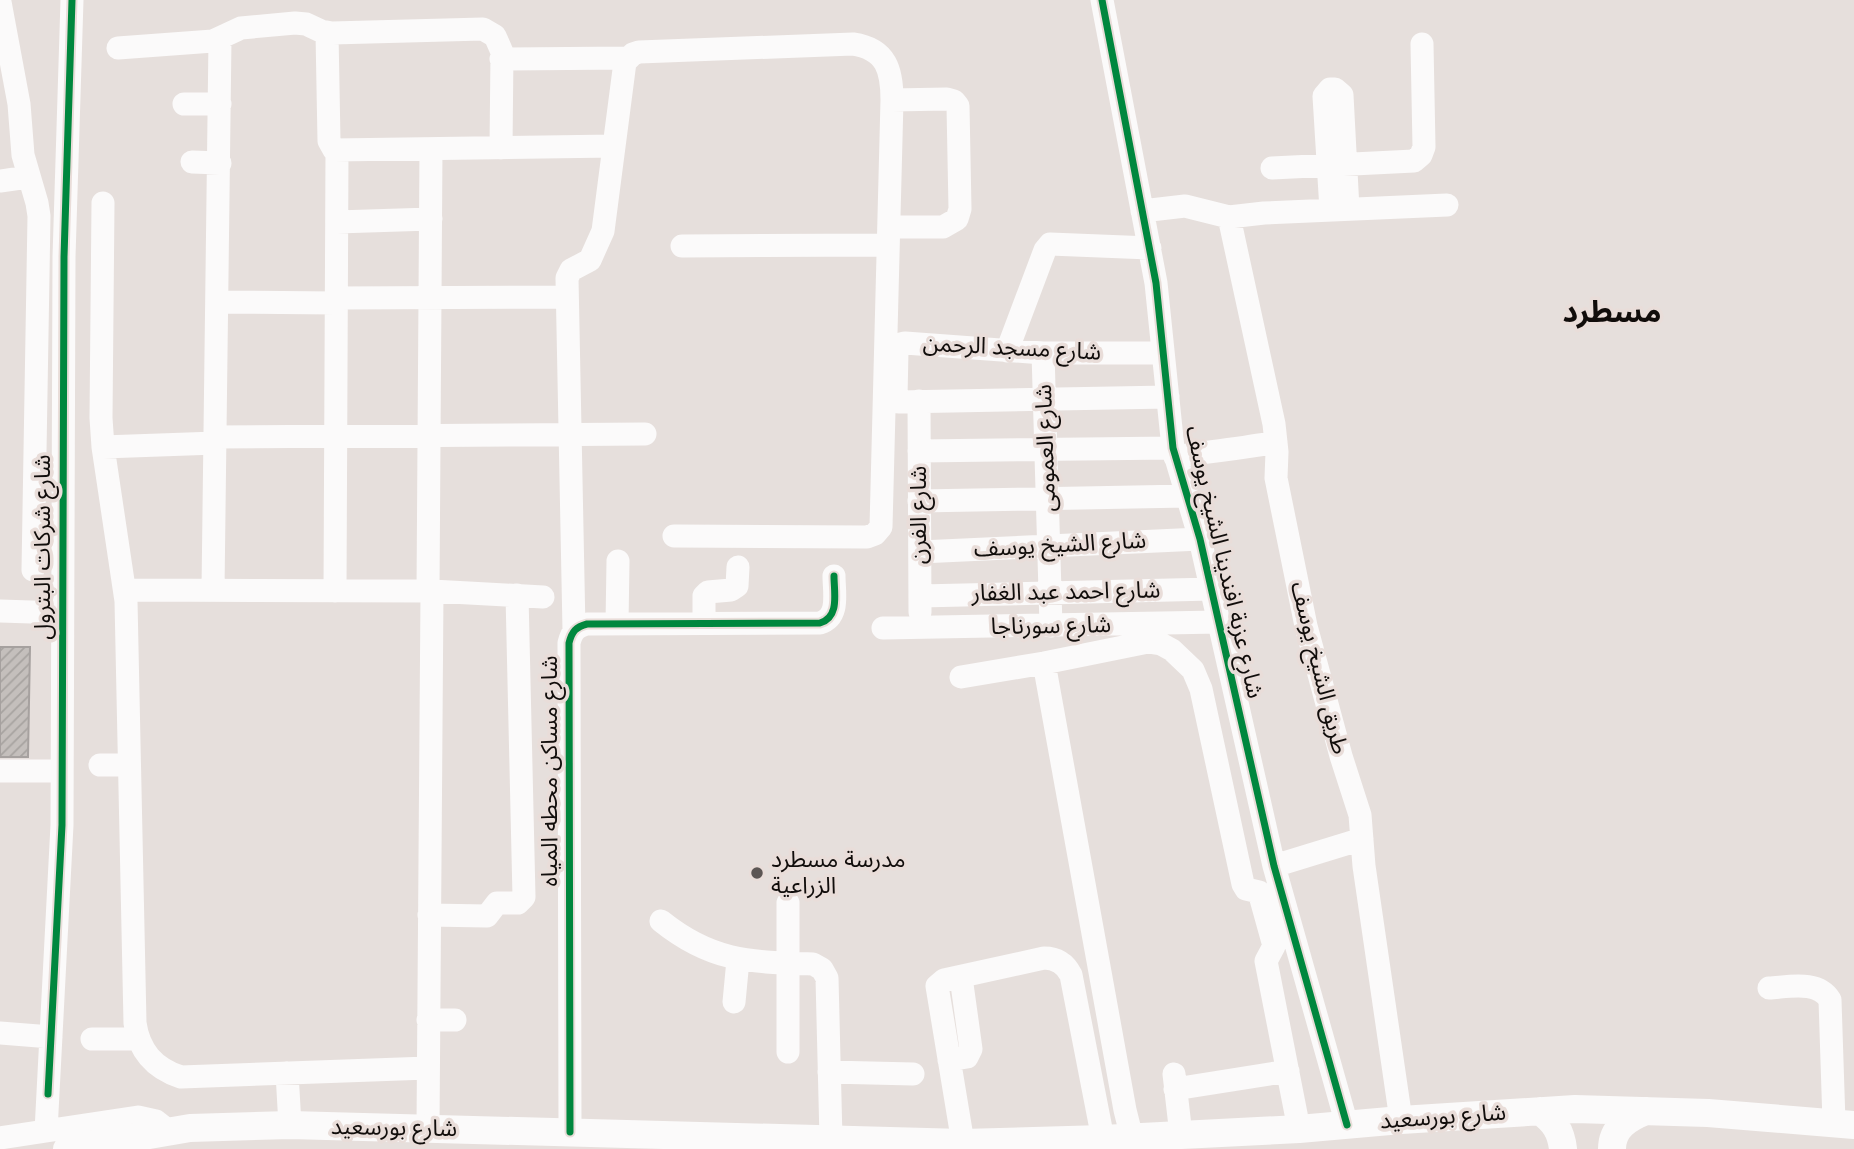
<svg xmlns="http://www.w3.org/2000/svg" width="1854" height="1149" font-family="'Varela Round','Noto Sans Arabic',sans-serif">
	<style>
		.building { fill: url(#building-hatch); stroke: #a6a19f; stroke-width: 2 }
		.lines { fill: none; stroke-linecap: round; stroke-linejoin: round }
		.minor { stroke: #fbfafa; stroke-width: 23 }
		.major { stroke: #fbfafa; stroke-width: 28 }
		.cycleway-casing { stroke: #e9ddd9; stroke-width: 11 }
		.cycleway { stroke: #00873e; stroke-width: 7 }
		.poi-dot { fill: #5c5654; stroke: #e9ddd9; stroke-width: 2.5 }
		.labels { text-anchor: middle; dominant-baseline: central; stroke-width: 7; stroke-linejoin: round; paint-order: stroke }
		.street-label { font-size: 23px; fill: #110d0b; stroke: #e9ddd9 }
		.poi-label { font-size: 23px; fill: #110d0b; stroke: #e9ddd9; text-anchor: start }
		.district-label { font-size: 30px; font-weight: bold; fill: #110d0b; stroke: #e9ddd9 }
	</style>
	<defs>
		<pattern id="building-hatch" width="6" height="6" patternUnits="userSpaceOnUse" patternTransform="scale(1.75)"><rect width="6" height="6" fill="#c4bfbc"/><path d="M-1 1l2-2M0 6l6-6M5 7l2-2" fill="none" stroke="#a7a3a0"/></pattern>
	</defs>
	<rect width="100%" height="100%" fill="#e6dfdc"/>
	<!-- building -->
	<path class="building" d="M 0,647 L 30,647 L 28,757 L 0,757 Z"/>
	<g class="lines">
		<!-- minor -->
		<path class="minor" d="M 1102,0 L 1156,283 L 1173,448 L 1200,539 L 1274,866 L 1347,1125
			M 0,2 L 19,104 L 23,155 L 37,203 L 39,216 L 33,570
			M 327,33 L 329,141 L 334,150 L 614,146
			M 118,48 L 213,41 L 241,28 L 295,23 L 306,24 L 321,31 L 332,33 L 483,29 L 495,36 L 502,52 L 501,148
			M 501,59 L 628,58
			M 184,104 L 220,104
			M 192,162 L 220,163
			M 1272,168 L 1414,161 L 1421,155 L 1424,147 L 1422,44
			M 0,181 L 28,177
			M 103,203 L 101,418 L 103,447 L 126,601 L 135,1023 C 139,1051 154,1068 181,1077 L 428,1068
			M 1331,210 L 1324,96 L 1330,89 L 1335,89 L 1342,95 L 1348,209
			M 1142,211 L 1185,206 L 1229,217 L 1264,213 L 1447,205
			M 1229,217 L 1274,424 L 1277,452 L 1276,478 L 1306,626 L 1341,756 L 1360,815 L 1364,866 L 1401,1120
			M 337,222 L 431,219
			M 889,227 L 943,227 L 957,219 L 960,209 L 958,106 L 954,101 L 947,99 L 892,100
			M 682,246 L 888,245
			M 336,298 L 567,297
			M 218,302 L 336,303
			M 1007,351 L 1045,250 L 1050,244 L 1150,248
			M 1043,353 L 1051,626
			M 1163,353 L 1043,353 L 905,343 L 901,344 L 897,351 L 896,397 L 899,402 L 1168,397
			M 919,401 L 920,612
			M 216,437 L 645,434
			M 103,447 L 216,443
			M 919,451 L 1173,448
			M 1175,457 C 1209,451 1242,449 1276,442
			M 919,501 L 1187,496
			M 920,552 L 1200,539
			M 126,590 L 432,591 L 543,597
			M 213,590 L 220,39
			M 335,591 L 337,151
			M 428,591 L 431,149
			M 920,596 L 1212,589
			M 0,611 L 62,613
			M 704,623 L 704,596 L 708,592 L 731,590 L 737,586 L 738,567
			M 617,624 L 618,561
			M 883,628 L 1219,622
			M 574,630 L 567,278 L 571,270 L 590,260 L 603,231 L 625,62 L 633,54 L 639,52 L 853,44 C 887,49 892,71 892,100 L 881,527 L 875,534 L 867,537 L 674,536
			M 1044,663 L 1125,1110 L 1132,1138
			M 961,677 L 1044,663 L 1148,642 L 1161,644 L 1172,650 L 1193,670 L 1201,689 L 1243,884 L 1246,889 L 1259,892 L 1274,946 L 1266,961 L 1299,1129
			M 100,765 L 129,765
			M 0,771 L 62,771
			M 1274,866 L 1362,839
			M 429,915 L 487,916 L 497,903 L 518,903 L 524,897 L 517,595
			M 661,921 C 712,962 750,962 813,964 L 822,969 L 827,978 L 831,1139
			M 1769,988 C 1789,987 1818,980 1830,1000 L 1834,1122
			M 734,1002 L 738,960
			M 428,1020 L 455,1020
			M 0,1033 L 51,1037
			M 92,1039 L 137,1039
			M 788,1052 L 788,903
			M 949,1060 L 967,1057 L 971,1049 L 961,977
			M 829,1072 L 913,1074
			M 287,1073 L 290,1125
			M 1174,1074 L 1181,1135
			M 1175,1089 L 1288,1071
			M 428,1128 L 432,591
			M 46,1131 L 62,825 L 64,257 L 72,0
			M 570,1132 L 569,643 C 572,631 576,627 587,624 L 820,623 C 840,617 834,593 834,576
			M 0,1138 L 138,1117 L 156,1121 L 170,1132
			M 963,1143 L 937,986 L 944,980 L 1044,958 C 1056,958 1065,963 1071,975 L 1103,1139"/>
		<!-- major -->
		<path class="major" d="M 1540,1111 C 1554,1121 1561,1131 1563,1149
			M 67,1149 L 190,1128 L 290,1125 L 963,1143 L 1103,1139 L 1299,1129 L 1401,1120 L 1575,1109 L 1708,1113 L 1854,1125
			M 1612,1149 C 1612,1128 1628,1118 1646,1111"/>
		<defs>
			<path id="cycleway" d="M 1102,0 L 1156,283 L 1173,448 L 1200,539 L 1274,866 L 1347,1125
				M 48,1094 L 62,825 L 64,257 L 72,0
				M 570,1132 L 569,643 C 572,631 576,627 587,624 L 820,623 C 840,617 834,593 834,576"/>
		</defs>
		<!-- cycleway casing -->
		<use href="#cycleway" class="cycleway-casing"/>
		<!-- cycleway -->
		<use href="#cycleway" class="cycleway"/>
	</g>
	<!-- markers -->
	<circle class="poi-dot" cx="757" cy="873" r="7"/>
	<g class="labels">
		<!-- street labels -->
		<g class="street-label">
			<text transform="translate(1012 348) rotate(3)">شارع مسجد الرحمن</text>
			<text transform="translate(1046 448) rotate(-92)">شارع العمومى</text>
			<text transform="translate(919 515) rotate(-90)">شارع الفرن</text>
			<text transform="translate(1060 545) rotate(-3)">شارع الشيخ يوسف</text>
			<text transform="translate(43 547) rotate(-90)">شارع شركات البترول</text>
			<text transform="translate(1224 562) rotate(77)">شارع عزبة افندينا الشيخ يوسف</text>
			<text transform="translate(1066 592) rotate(-1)">شارع احمد عبد الغفار</text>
			<text transform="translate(1051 626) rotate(-1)">شارع سورناجا</text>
			<text transform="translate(1319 668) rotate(76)">طريق الشيخ يوسف</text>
			<text transform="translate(550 771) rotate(-90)">شارع مساكن محطه المياه</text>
			<text transform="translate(1443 1117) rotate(-4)">شارع بورسعيد</text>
			<text transform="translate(394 1128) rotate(1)">شارع بورسعيد</text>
		</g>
		<!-- poi labels -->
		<g class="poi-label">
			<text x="771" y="860">مدرسة مسطرد<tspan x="771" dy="26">الزراعية</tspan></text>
		</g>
		<!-- district labels -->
		<g class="district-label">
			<text x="1612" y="312">مسطرد</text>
		</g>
	</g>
</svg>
